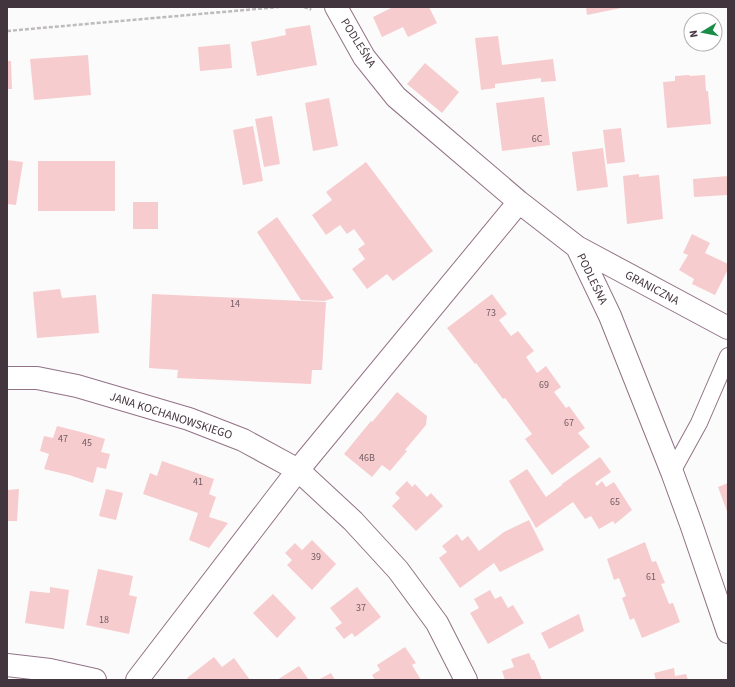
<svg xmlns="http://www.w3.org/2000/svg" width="735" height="687" font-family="'Source Sans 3',sans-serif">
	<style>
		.building { fill: #f7ccce }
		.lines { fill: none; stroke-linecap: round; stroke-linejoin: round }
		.lane-casing { stroke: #927286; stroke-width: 18 }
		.street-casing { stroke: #927286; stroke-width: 24 }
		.path { stroke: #bebabd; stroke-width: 2.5; stroke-dasharray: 4 2; stroke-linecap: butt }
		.lane { stroke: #fff; stroke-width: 16 }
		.street { stroke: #fff; stroke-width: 22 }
		.labels { text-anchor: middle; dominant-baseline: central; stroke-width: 3; stroke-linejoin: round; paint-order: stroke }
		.number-label { font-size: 10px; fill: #705b62 }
		.street-label { font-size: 12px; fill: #43353e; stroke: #fff }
	</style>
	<rect width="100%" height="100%" fill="#fbfbfb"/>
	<!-- building -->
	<path class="building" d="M 393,7 L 429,7 L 437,23 L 408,37 L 403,27 L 382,37 L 373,17 Z
		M 586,7 L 621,7 L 621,8 L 587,15 Z
		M 310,25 L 317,65 L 257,76 L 251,42 L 286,35 L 285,29 Z
		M 498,36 L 502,65 L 553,59 L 556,81 L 541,82 L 541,78 L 495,84 L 495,88 L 481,90 L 475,38 Z
		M 230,44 L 232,68 L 200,71 L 198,47 Z
		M 88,55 L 91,95 L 34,100 L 30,59 Z
		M 7,61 L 11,61 L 12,89 L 7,89 Z
		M 425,63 L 459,92 L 442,113 L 407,84 Z
		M 689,75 L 690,76 L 705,75 L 706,91 L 708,91 L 711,124 L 667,128 L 663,82 L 675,81 L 675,76 Z
		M 544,97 L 550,145 L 502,151 L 496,103 Z
		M 329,98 L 338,146 L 313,151 L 305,103 Z
		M 272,116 L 280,164 L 264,167 L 255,119 Z
		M 253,126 L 263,181 L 243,185 L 233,130 Z
		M 621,128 L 625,162 L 607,164 L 603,130 Z
		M 603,148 L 608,187 L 577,191 L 572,152 Z
		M 7,160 L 23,162 L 16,205 L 7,204 Z
		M 38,161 L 115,161 L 115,211 L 38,211 Z
		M 366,162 L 433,251 L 393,281 L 387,274 L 367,289 L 352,269 L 365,259 L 358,249 L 365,244 L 354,229 L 347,234 L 340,225 L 326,235 L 312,215 L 332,200 L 326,192 Z
		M 639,174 L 639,177 L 659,175 L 663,219 L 627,224 L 623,176 Z
		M 728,176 L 728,195 L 694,197 L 693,179 Z
		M 133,202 L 158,202 L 158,229 L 133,229 Z
		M 277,217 L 334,298 L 324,301 L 301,300 L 257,232 Z
		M 692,234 L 710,243 L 705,253 L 728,264 L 728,269 L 715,295 L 692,284 L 694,279 L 679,270 L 688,255 L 683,253 Z
		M 60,289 L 62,298 L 96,295 L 99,333 L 37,338 L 33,292 Z
		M 152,294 L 326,302 L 322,370 L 312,370 L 311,384 L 177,378 L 178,370 L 149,368 Z
		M 492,294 L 507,314 L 499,320 L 511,336 L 518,331 L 534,351 L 526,357 L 537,373 L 546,366 L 561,387 L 554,392 L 566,408 L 569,406 L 585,428 L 578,433 L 590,447 L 552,475 L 525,439 L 532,434 L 505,398 L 503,399 L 476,363 L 475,364 L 447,328 Z
		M 397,392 L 427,416 L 426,425 L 405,450 L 407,451 L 390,471 L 382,465 L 372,477 L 344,454 L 371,421 L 372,422 Z
		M 57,426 L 81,432 L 105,439 L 101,452 L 110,454 L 106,469 L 97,467 L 93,483 L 69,475 L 44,469 L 49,454 L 40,451 L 44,436 L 53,438 Z
		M 600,457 L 611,472 L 595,483 L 597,486 L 602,481 L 606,487 L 614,482 L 632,510 L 615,524 L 613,521 L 599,529 L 591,516 L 585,519 L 573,502 L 536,528 L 509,481 L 527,469 L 546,497 L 562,485 L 562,484 Z
		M 162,461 L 214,479 L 209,494 L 216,497 L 209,517 L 228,523 L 209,548 L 189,540 L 198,513 L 143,494 L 150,473 L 157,476 Z
		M 407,481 L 412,487 L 415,484 L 427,497 L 431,493 L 443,506 L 416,531 L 392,506 L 400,498 L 395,493 Z
		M 728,483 L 728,514 L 718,487 Z
		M 19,489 L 17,521 L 7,521 L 7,490 Z
		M 106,489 L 123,493 L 116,520 L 99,516 Z
		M 529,520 L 544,550 L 500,572 L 494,563 L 460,588 L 439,558 L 447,552 L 442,546 L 457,534 L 462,541 L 468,536 L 479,551 L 504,532 Z
		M 312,540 L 336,564 L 312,590 L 287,565 L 292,560 L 285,553 L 295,543 L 302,550 Z
		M 645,542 L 652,562 L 656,561 L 665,583 L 661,584 L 669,604 L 673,603 L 680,622 L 642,638 L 634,618 L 630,620 L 622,598 L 626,596 L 619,578 L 614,580 L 607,559 Z
		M 98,569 L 133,576 L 129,595 L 137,597 L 129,634 L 86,625 Z
		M 50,587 L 69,590 L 64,629 L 25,623 L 30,591 L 50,593 Z
		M 357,587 L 381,617 L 355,637 L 352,633 L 344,639 L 335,628 L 342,623 L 330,608 Z
		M 490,590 L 495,599 L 501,596 L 508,608 L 513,605 L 524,623 L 488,644 L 470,613 L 479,608 L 474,599 Z
		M 273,594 L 296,618 L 277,638 L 253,613 Z
		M 579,614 L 584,631 L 549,649 L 541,633 Z
		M 405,647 L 416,663 L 412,665 L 421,680 L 375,680 L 372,675 L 380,670 L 377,665 Z
		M 529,653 L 532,660 L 534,660 L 542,680 L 505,680 L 502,671 L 514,667 L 511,659 Z
		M 214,657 L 222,667 L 234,658 L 250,680 L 189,680 L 187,678 Z
		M 299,666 L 309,680 L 277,680 Z
		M 674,668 L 675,676 L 686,674 L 688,680 L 656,680 L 654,673 Z
		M 331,673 L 335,680 L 318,680 Z"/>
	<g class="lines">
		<defs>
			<path id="lane" d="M 672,472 L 699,423 L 728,356"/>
			<path id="street" d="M 336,7 L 364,57 L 396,97 L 519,202 L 577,247 L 610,316 L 672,472 L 691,524 L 728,632
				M 577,247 L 728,328
				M 7,378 L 37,378 L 77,386 L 189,419 L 243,440 L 298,470 L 353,521 L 398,570 L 437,623 L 466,680
				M 7,665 L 50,670 L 95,680
				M 137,680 L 298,470 L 519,202"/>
		</defs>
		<!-- lane casing -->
		<use href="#lane" class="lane-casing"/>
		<!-- street casing -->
		<use href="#street" class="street-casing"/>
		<!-- path -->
		<path class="path" d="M 304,7 L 310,9 L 311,10
			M 7,31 L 279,7"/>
		<!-- lane -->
		<use href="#lane" class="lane"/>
		<!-- street -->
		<use href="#street" class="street"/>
	</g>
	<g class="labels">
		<!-- number labels -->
		<g class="number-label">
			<text x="537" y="139">6C</text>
			<text x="235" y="304">14</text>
			<text x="491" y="313">73</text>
			<text x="544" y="385">69</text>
			<text x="569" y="423">67</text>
			<text x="63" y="439">47</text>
			<text x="87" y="443">45</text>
			<text x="367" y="458">46B</text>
			<text x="198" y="482">41</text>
			<text x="615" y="502">65</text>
			<text x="316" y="557">39</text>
			<text x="651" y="577">61</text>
			<text x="361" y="608">37</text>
			<text x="104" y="620">18</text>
		</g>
		<!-- street labels -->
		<g class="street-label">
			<text transform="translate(358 43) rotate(58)">PODLEŚNA</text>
			<text transform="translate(592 279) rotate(64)">PODLEŚNA</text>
			<text transform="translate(652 288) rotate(28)">GRANICZNA</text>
			<text transform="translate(171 416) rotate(18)">JANA KOCHANOWSKIEGO</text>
		</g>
	</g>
	<!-- border -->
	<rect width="735" height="687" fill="none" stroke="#43353e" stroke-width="16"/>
	<!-- north arrow -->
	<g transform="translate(703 32) rotate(260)"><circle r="19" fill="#ffffff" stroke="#b4aeb2"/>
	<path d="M0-3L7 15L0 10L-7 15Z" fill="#1a8e49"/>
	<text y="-6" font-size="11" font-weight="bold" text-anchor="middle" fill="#43353e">N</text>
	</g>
</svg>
